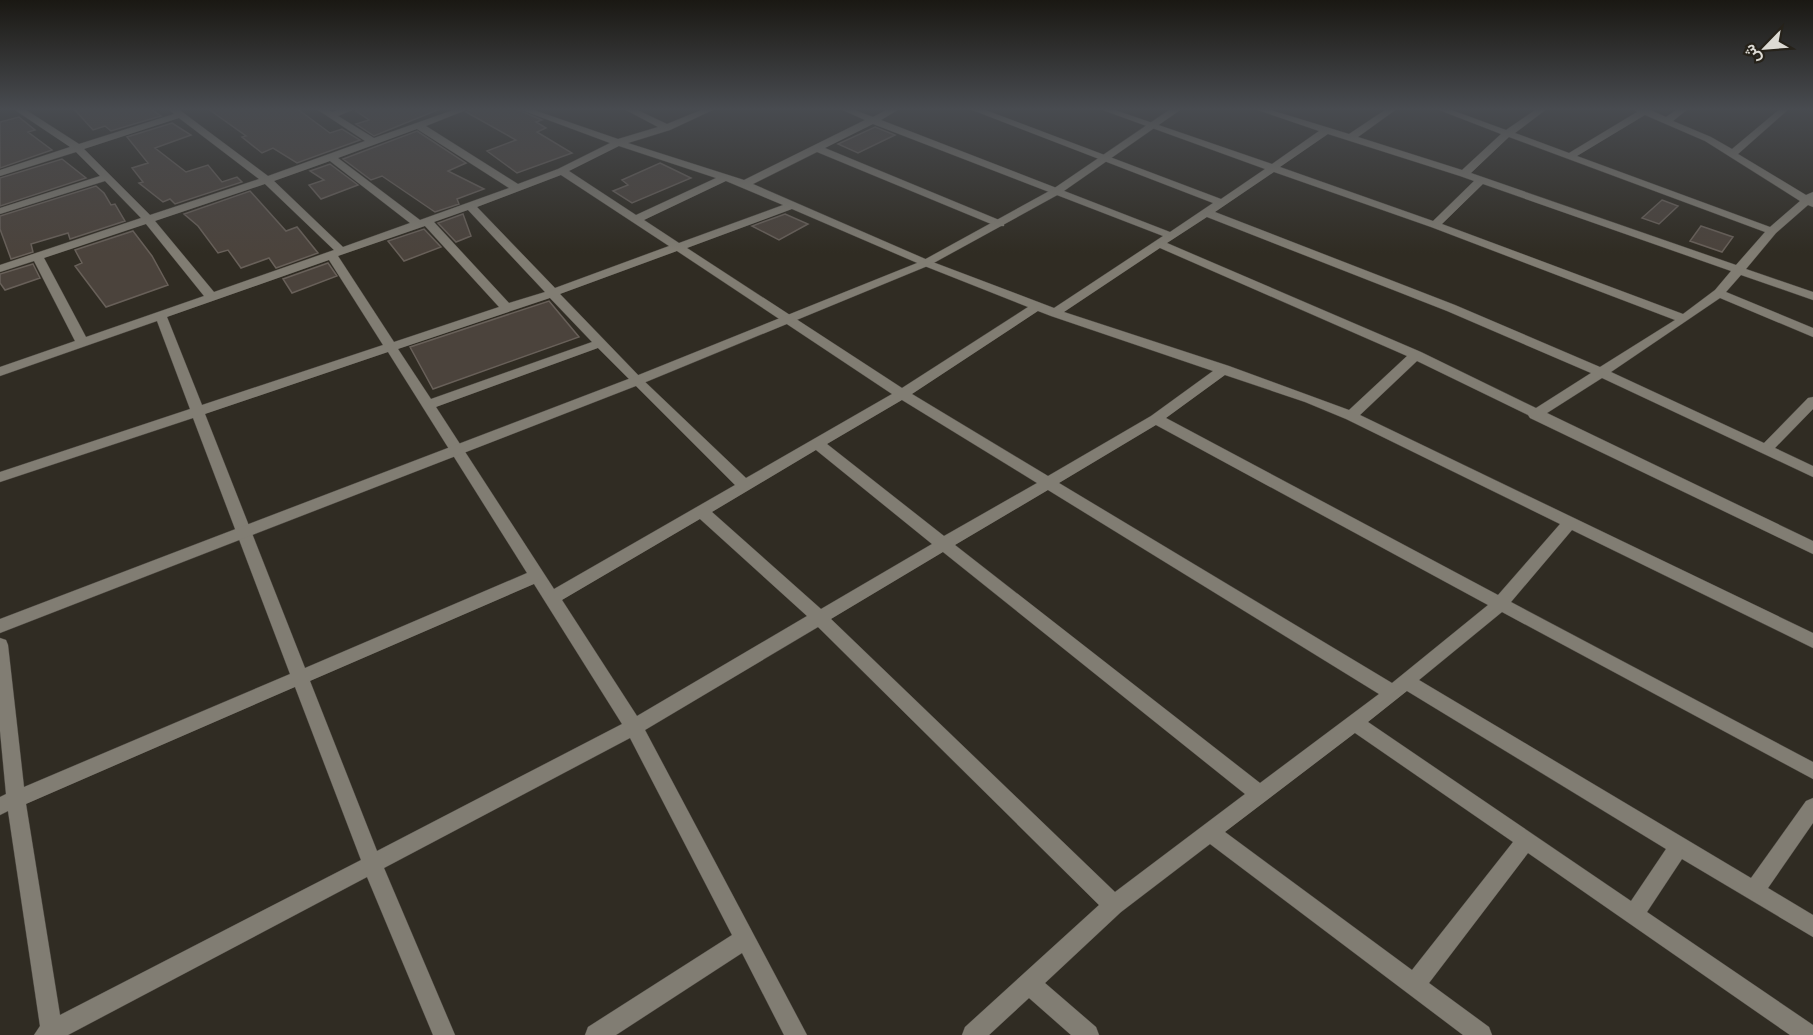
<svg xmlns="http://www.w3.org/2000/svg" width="1813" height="1035" font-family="'Noto Sans',Vazirmatn,sans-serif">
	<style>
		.building { fill: #4b433c; stroke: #686059; stroke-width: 1.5 }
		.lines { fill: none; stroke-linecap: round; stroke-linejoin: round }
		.street-casing { stroke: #4b4740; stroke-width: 1 }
		.secondary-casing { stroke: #4b4740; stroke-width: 1 }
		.street { fill: #817d73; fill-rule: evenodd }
		.secondary { fill: #817d73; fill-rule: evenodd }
	</style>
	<rect width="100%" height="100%" fill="#302c23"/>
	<!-- building -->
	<path class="building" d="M 73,108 L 149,108 L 161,116 L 111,131 L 105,126 L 93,130 Z
		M 207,108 L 296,108 L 330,133 L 342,129 L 360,140 L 297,163 L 273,148 L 262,153 L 242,137 L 246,136 Z
		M 359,108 L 440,108 L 440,109 L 374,136 L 356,124 L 369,120 L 356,111 Z
		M 473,108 L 514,108 L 542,120 L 536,122 L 546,128 L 537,132 L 572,153 L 517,173 L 487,151 L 516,140 L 466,112 Z
		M 19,117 L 35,130 L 28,132 L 52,150 L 0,168 L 0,122 Z
		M 172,123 L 191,135 L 155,148 L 186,172 L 208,165 L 222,182 L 237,177 L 242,182 L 175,204 L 170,199 L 163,202 L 139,183 L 143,182 L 132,168 L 148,163 L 127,137 Z
		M 875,127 L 895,135 L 858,153 L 838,144 Z
		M 417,131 L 466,163 L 448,171 L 484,189 L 457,199 L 459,204 L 435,212 L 382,176 L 371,180 L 343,159 Z
		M 62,159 L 86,178 L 0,206 L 0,178 Z
		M 660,163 L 691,178 L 632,203 L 613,191 L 628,185 L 622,180 Z
		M 330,164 L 358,185 L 321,199 L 309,185 L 324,180 L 310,171 Z
		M 96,186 L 104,193 L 111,205 L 115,204 L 125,221 L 70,239 L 68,233 L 31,244 L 33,252 L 11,259 L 0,229 L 0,216 Z
		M 250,191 L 286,231 L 297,227 L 318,253 L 276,268 L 269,258 L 241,268 L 228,250 L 218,253 L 198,226 L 184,214 Z
		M 1662,200 L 1678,206 L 1659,224 L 1642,218 Z
		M 463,214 L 471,236 L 456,242 L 438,223 Z
		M 785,214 L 808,224 L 779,240 L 752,226 Z
		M 1701,226 L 1733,237 L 1722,252 L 1690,241 Z
		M 424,229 L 441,247 L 404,261 L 388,241 Z
		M 133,231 L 152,256 L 168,285 L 106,307 L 75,266 L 82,263 L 75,250 Z
		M 328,263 L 337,276 L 292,293 L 283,279 Z
		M 33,264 L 40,278 L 5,290 L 0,283 L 0,274 Z
		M 549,301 L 579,337 L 433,389 L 410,347 Z"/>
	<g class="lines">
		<defs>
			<path id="street" d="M 12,108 L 23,108 L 79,144 L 174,114 L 167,108 L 177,108 L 268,176 L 365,141 L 315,108 L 325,108 L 332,112 L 345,108 L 357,108 L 338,116 L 374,138 L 459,108 L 471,108 L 426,126 L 518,184 L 558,169 L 610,143 L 516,108 L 528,108 L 618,139 L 658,127 L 622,108 L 633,108 L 667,124 L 706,108 L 717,108 L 670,130 L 628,143 L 744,180 L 865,120 L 838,108 L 849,108 L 873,117 L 890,108 L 901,108 L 881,120 L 1170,232 L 1213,203 L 967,108 L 980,108 L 1221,199 L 1265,169 L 1097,108 L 1109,108 L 1272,164 L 1319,131 L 1252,108 L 1264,108 L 1349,134 L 1388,108 L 1398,108 L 1358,137 L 1462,170 L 1501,134 L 1434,108 L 1446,108 L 1506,130 L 1538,108 L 1548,108 L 1515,133 L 1569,153 L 1637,112 L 1632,108 L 1648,109 L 1666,117 L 1679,108 L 1689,108 L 1673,121 L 1711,137 L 1732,149 L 1781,108 L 1790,108 L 1738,154 L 1806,195 L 1813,192 L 1813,207 L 1808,205 L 1776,233 L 1746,269 L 1813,292 L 1813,300 L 1741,275 L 1726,292 L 1813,328 L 1813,337 L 1720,298 L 1611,372 L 1764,443 L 1808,398 L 1813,397 L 1813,409 L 1775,448 L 1813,466 L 1813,477 L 1602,378 L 1547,413 L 1813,541 L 1813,554 L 1530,418 L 1528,415 L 1417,361 L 1360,415 L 1813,633 L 1813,648 L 1572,530 L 1511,602 L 1813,762 L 1813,779 L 1502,612 L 1419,680 L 1751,878 L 1806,801 L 1813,798 L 1813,823 L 1768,888 L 1813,915 L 1813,937 L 1682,859 L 1647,912 L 1813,1025 L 1813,1035 L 1790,1035 L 1528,853 L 1429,983 L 1489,1027 L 1492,1035 L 1463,1035 L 1210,844 L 1121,912 L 1045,983 L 1096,1027 L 1099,1035 L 1071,1035 L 1029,998 L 989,1035 L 962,1035 L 965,1027 L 1099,905 L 818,627 L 645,730 L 807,1035 L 784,1035 L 742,953 L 616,1035 L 585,1035 L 588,1027 L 732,935 L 630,738 L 384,868 L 455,1035 L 433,1035 L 367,877 L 68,1035 L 34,1035 L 40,1026 L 8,811 L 0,815 L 0,797 L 6,794 L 0,731 L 0,638 L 6,640 L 8,645 L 24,787 L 290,674 L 193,418 L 0,482 L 0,472 L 190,409 L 157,321 L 0,376 L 0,367 L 75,341 L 34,261 L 0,272 L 0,265 L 141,218 L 105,181 L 0,214 L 0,208 L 100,176 L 76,152 L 0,176 L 0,170 L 70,147 ZM 1645,115 L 1705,141 L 1800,201 L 1770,227 L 1577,156 ZM 179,118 L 259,179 L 150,215 L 84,149 ZM 873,124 L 1163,236 L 1054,308 L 930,261 L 753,184 L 817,152 L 996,226 L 1004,226 L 1004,222 L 825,148 ZM 417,129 L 509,188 L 420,220 L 338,158 ZM 1328,134 L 1460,176 L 1474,181 L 1433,221 L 1280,167 ZM 1509,137 L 1765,232 L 1736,265 L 1471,173 ZM 619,146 L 716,178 L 636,215 L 569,171 ZM 330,161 L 410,223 L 343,247 L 274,181 ZM 1274,172 L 1431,227 L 1675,320 L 1600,367 L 1455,305 L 1215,212 ZM 561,175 L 669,246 L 555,288 L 477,207 ZM 726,181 L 783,205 L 679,243 L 644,220 ZM 265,184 L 334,250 L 214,292 L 155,221 ZM 1483,184 L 1731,271 L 1715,290 L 1683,314 L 1442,224 ZM 792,209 L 922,265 L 1028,307 L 902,388 L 687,248 ZM 468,210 L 545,292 L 509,303 L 434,222 ZM 1207,217 L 1447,311 L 1591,373 L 1536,408 L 1421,352 L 1167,243 ZM 146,224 L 204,296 L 86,337 L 44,258 ZM 425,226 L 499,307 L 394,342 L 338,256 ZM 1160,248 L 1407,356 L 1349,410 L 1229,366 L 1064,312 ZM 677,251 L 892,394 L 746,478 L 641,378 L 560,294 ZM 329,260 L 383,345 L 202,405 L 167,317 ZM 550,298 L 592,342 L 431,399 L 398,349 ZM 1038,311 L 1051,316 L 1213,371 L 1151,416 L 1048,476 L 912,394 ZM 598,348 L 735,485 L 554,589 L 436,407 ZM 388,352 L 527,573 L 305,668 L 205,414 ZM 1225,375 L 1305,402 L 1346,419 L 1560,524 L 1498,595 L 1166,418 ZM 902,400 L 1037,483 L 944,536 L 827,444 ZM 1156,425 L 1488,605 L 1392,683 L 1059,483 ZM 816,450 L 932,544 L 821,609 L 712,512 ZM 1048,490 L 1379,694 L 1260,783 L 955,545 ZM 700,519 L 807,616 L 637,716 L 562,600 ZM 943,552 L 1245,794 L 1115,892 L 831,619 ZM 534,584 L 622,724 L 377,851 L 310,681 ZM 295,687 L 361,860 L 60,1015 L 26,804 ZM 1407,691 L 1666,849 L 1631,901 L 1368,722 ZM 1355,733 L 1513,842 L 1412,970 L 1225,832 Z"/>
			<path id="secondary" d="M 1172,108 L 1183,108 L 1061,193 L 930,265 L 641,384 L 0,633 L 0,619 L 631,378 L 922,261 L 1053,189 Z"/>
		</defs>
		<!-- street casing -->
		<use href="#street" class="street-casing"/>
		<!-- secondary casing -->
		<use href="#secondary" class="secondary-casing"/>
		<!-- street -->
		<use href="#street" class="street"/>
		<!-- secondary -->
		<use href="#secondary" class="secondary"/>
	</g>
	<!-- sky -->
	<linearGradient id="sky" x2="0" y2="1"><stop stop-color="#1a1813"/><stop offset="0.43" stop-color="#484b50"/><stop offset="1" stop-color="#484b50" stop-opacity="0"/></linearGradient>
	<rect width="1813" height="253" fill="url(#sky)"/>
	<!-- north arrow -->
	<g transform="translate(1765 48) rotate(245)" stroke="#26221a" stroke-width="4.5" paint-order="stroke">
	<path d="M0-4.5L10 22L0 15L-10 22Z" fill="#dcdad4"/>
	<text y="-9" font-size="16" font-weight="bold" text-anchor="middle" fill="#dcdad4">ش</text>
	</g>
</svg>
